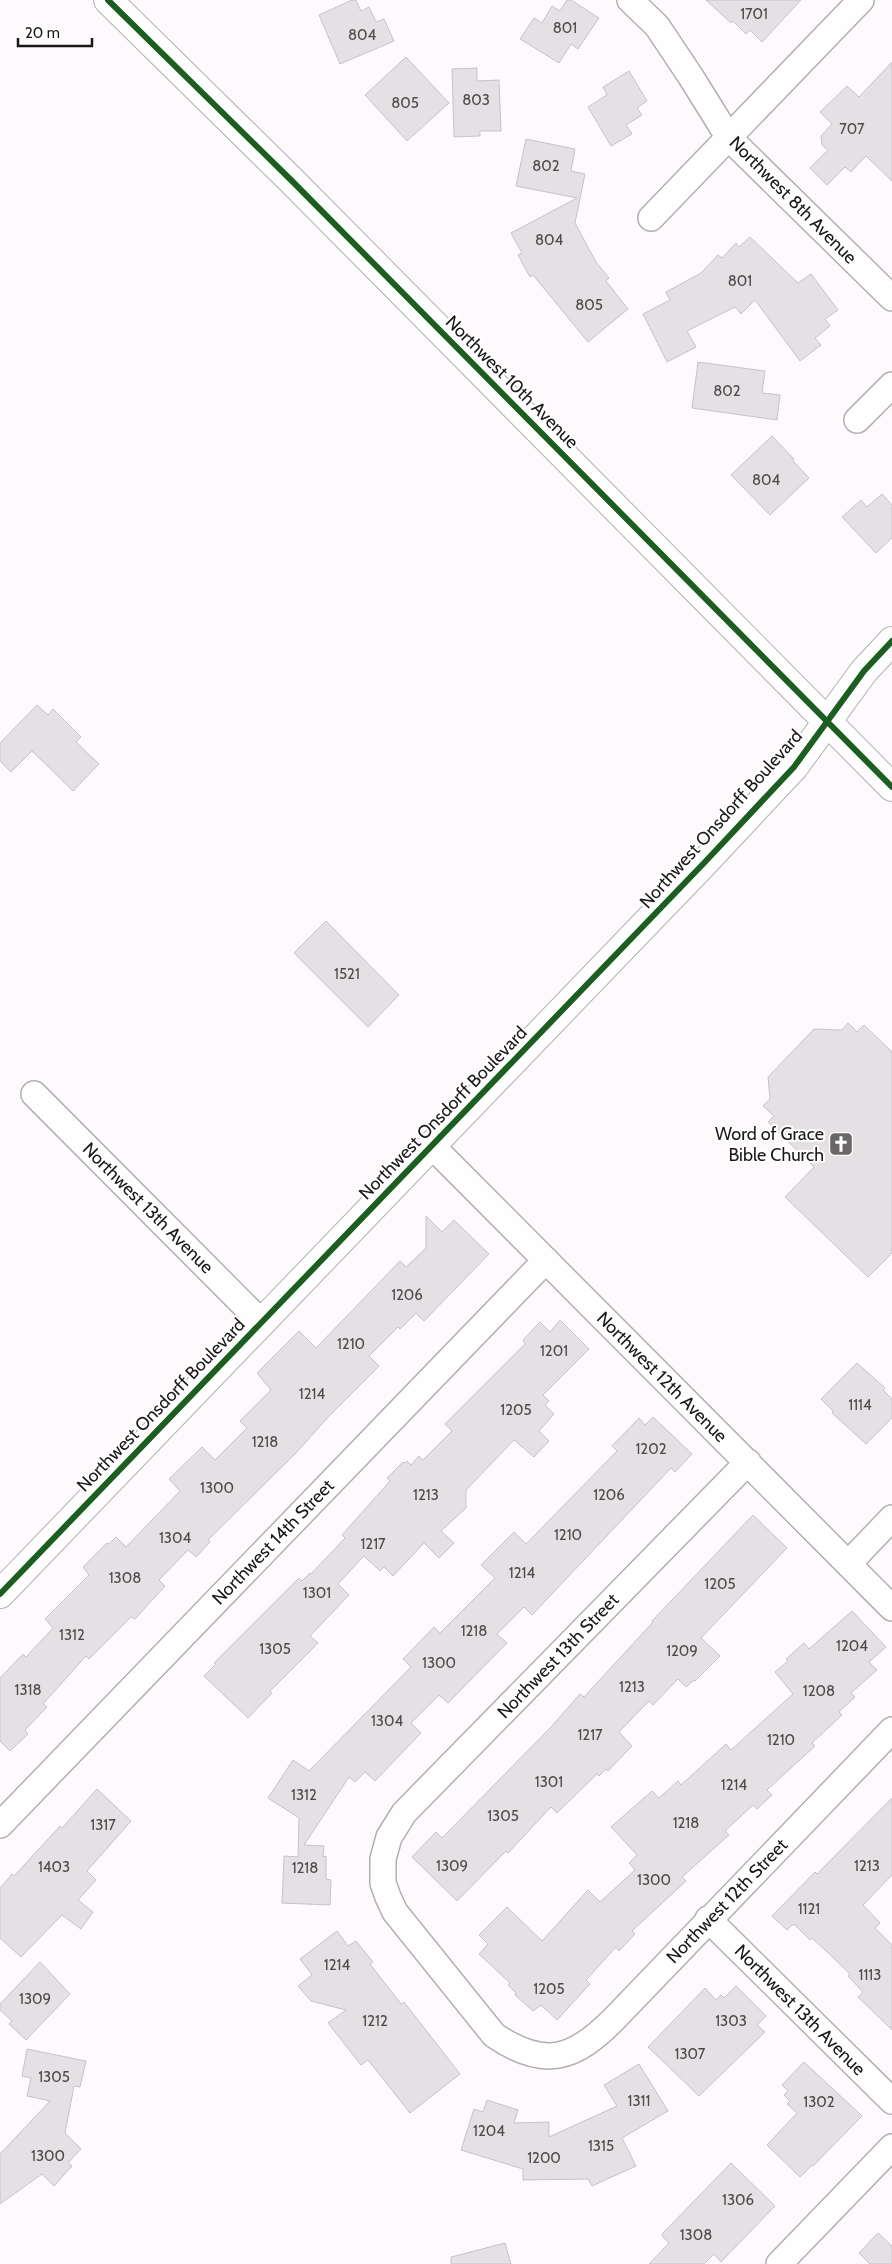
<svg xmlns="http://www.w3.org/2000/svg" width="892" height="2264" font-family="Cabin,sans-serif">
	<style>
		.building { fill: #e4e0e3; stroke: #c6c3c6 }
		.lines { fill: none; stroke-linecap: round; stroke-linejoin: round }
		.minor-casing { stroke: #b3b0b3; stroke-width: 28 }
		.tertiary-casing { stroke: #b3b0b3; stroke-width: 30 }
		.primary-casing { stroke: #b3b0b3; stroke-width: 30 }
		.minor { stroke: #fffeff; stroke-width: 25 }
		.tertiary { stroke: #fffeff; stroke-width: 28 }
		.primary { stroke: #fffeff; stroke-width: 28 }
		.cycleway-casing { stroke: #fff; stroke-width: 9 }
		.cycleway { stroke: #1b5e20; stroke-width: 6 }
		.labels { text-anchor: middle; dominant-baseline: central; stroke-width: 4; stroke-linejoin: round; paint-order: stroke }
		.number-label { font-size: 15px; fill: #4d4a4c }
		.street-label { font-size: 18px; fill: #1b181a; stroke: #fff }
		.poi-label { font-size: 18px; fill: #1b181a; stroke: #fff; text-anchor: end }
	</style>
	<rect width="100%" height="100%" fill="#fef9fd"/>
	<!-- building -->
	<path class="building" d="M 352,0 L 356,0 L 361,11 L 369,7 L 376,22 L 384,19 L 394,41 L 340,64 L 319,15 Z
		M 567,0 L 571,0 L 599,18 L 578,49 L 571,44 L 559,63 L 520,39 L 534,18 L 542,23 L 552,6 L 560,11 Z
		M 706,0 L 801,0 L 762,42 L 750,30 L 746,34 L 733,21 L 731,23 Z
		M 406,57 L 449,103 L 407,141 L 365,95 Z
		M 892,62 L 892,181 L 866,156 L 851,172 L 845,167 L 827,185 L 810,168 L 828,150 L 822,145 L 821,136 L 832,124 L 820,112 L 847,86 L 859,97 Z
		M 477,68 L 477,81 L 499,80 L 501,131 L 480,131 L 480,136 L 454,137 L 452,69 Z
		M 629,71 L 647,101 L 637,108 L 642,115 L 626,125 L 632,134 L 611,146 L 588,107 L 607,95 L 603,87 Z
		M 526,139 L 575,149 L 571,171 L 585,174 L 575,223 L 596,262 L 609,278 L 606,281 L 628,309 L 588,342 L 533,275 L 530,277 L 518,255 L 522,253 L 511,233 L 577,198 L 516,186 Z
		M 750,237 L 798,283 L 811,274 L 838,310 L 825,319 L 830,326 L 815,338 L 821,345 L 800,361 L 755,300 L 741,314 L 735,307 L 687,331 L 696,347 L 667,362 L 643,314 L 670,300 L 666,292 L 701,273 L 718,255 L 722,258 L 736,243 L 739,247 Z
		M 698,362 L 765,371 L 762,393 L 780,395 L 777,420 L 692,408 Z
		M 772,436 L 794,459 L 793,461 L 809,478 L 770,515 L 731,475 Z
		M 882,494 L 892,505 L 892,538 L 876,553 L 842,517 L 861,500 L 867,507 Z
		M 37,705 L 48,715 L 53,709 L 81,737 L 76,742 L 99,764 L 73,791 L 32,751 L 11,772 L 0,761 L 0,743 Z
		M 326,921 L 399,995 L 368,1027 L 294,953 Z
		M 848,1023 L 857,1032 L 864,1025 L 892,1052 L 892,1253 L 868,1277 L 785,1197 L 814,1167 L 768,1122 L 774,1116 L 763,1106 L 770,1099 L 768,1077 L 814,1029 L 842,1030 Z
		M 426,1216 L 442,1232 L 454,1220 L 489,1254 L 424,1321 L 416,1313 L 400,1329 L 398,1327 L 369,1356 L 379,1366 L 331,1414 L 296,1453 L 208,1540 L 210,1542 L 196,1557 L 188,1550 L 159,1580 L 165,1586 L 135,1619 L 131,1617 L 89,1659 L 86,1656 L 43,1704 L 47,1707 L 25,1730 L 28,1734 L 10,1751 L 0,1741 L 0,1678 L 23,1654 L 26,1657 L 53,1628 L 45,1619 L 89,1575 L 83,1567 L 107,1543 L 109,1544 L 116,1537 L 126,1547 L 180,1491 L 169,1479 L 202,1447 L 215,1460 L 247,1428 L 240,1421 L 271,1390 L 257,1373 L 299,1331 L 316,1348 L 400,1261 L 406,1267 L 426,1248 Z
		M 560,1320 L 589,1349 L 543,1395 L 549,1401 L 545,1405 L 554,1414 L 539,1431 L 549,1441 L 534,1457 L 514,1440 L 466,1490 L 466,1508 L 441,1531 L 454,1543 L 439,1558 L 424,1543 L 393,1576 L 384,1567 L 380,1571 L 364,1556 L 338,1584 L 349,1595 L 310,1636 L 318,1643 L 270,1691 L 272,1693 L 248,1718 L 204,1676 L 216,1664 L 214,1663 L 299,1578 L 302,1581 L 310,1573 L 311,1574 L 345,1538 L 342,1535 L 390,1481 L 387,1478 L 403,1462 L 405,1463 L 407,1461 L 411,1465 L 419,1456 L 423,1460 L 452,1431 L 445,1424 L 525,1344 L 523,1340 L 540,1322 L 550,1332 Z
		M 857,1363 L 885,1388 L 883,1390 L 892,1399 L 892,1418 L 866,1444 L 832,1413 L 833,1411 L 821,1399 Z
		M 653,1417 L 692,1454 L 675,1472 L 671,1468 L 532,1615 L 524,1607 L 497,1634 L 507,1643 L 448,1703 L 439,1695 L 411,1723 L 421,1733 L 375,1781 L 365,1772 L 355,1782 L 349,1777 L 304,1845 L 324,1846 L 323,1857 L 326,1856 L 326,1879 L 331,1880 L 330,1905 L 282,1903 L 284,1856 L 298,1857 L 299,1818 L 268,1798 L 293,1760 L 309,1771 L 411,1667 L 403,1659 L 434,1627 L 440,1633 L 495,1578 L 481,1565 L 514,1532 L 526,1544 L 617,1451 L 612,1446 L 639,1418 L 645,1425 Z
		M 753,1515 L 787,1548 L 701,1638 L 720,1656 L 695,1681 L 694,1680 L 686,1687 L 678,1679 L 653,1705 L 649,1701 L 619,1732 L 632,1746 L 608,1771 L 606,1769 L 599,1776 L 597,1774 L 557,1813 L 551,1807 L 508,1853 L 506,1851 L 457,1901 L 412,1857 L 436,1832 L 442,1838 L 550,1728 L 580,1694 L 584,1697 L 653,1622 L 652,1621 Z
		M 852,1611 L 886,1647 L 869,1662 L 877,1670 L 851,1693 L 855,1697 L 839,1712 L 842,1715 L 812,1743 L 815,1746 L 767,1790 L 772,1795 L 757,1809 L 753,1805 L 725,1831 L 729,1835 L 682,1877 L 686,1881 L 632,1931 L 635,1934 L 619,1951 L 616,1947 L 586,1980 L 590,1984 L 557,2020 L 541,2005 L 533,2011 L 515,1995 L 516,1993 L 508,1985 L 510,1983 L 479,1954 L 488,1944 L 479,1935 L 507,1907 L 542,1941 L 588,1890 L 600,1902 L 635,1870 L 629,1863 L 637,1855 L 611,1827 L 652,1791 L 659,1798 L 678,1781 L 681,1785 L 726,1744 L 731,1750 L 793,1694 L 775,1672 L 788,1661 L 786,1659 L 804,1643 L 809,1649 Z
		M 97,1789 L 131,1821 L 87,1871 L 96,1880 L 78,1900 L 93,1912 L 81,1929 L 62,1915 L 21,1957 L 0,1938 L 0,1888 L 12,1874 L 14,1876 L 60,1826 L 62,1828 Z
		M 892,1798 L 892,1875 L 863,1905 L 880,1923 L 875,1928 L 892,1945 L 892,2030 L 858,1997 L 863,1992 L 848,1976 L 850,1974 L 823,1948 L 812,1938 L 810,1940 L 795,1925 L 792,1925 L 787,1930 L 772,1916 L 815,1872 L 817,1874 Z
		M 337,1931 L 348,1946 L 356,1941 L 373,1962 L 370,1964 L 401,2004 L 404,2002 L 460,2074 L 410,2113 L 368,2060 L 361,2065 L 328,2023 L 346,2010 L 311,2001 L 298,1986 L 312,1975 L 300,1959 Z
		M 40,1962 L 70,1994 L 26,2040 L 9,2024 L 12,2021 L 0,2010 L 0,2004 Z
		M 736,1986 L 766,2016 L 757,2025 L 765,2032 L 699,2096 L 648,2047 L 705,1988 L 716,2000 L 721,1995 L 724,1998 Z
		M 27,2049 L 86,2061 L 80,2087 L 74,2086 L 65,2133 L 81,2149 L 68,2163 L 72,2166 L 54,2186 L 42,2174 L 0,2204 L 0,2154 L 50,2101 L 27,2096 L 31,2078 L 22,2076 Z
		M 804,2062 L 862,2116 L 813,2166 L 812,2165 L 800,2177 L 767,2145 L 797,2113 L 787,2104 L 790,2101 L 784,2095 L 788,2091 L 782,2085 Z
		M 639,2064 L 668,2111 L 622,2138 L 636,2166 L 592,2186 L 588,2179 L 523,2180 L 523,2169 L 461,2150 L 474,2109 L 483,2112 L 487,2100 L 518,2110 L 514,2123 L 549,2122 L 549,2137 L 617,2106 L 604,2085 Z
		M 731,2163 L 775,2206 L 721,2262 L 714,2254 L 704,2264 L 649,2264 L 669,2243 L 662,2236 L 663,2233 Z
		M 878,2233 L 892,2246 L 892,2264 L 870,2264 L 859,2253 Z
		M 505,2243 L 511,2264 L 451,2264 L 451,2257 Z"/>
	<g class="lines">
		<defs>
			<path id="minor" d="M 630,0 L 657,26 L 691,77 L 729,138 L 892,298
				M 651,218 L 861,0
				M 857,420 L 892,385
				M 34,1094 L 262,1323
				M 432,1146 L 892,1608
				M 748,1462 L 404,1813 L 389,1837 L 383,1859 L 383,1883 L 388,1897 L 395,1912 L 494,2035 C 545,2070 575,2059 615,2018 L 892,1730
				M 849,1563 L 892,1518
				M 0,1825 L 546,1260
				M 708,1919 L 892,2101
				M 779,2264 L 892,2147"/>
			<path id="tertiary" d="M 0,1594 L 704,863 L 794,767 L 864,671 L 892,641"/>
			<path id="primary" d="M 108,0 L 292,181 L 892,787"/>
		</defs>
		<!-- minor casing -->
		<use href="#minor" class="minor-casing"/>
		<!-- tertiary casing -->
		<use href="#tertiary" class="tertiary-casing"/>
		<!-- primary casing -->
		<use href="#primary" class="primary-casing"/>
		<!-- minor -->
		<use href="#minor" class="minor"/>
		<!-- tertiary -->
		<use href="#tertiary" class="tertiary"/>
		<!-- primary -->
		<use href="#primary" class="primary"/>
		<defs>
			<path id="cycleway" d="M 108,0 L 292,181 L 892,787
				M 0,1594 L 704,863 L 794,767 L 864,671 L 892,641"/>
		</defs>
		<!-- cycleway casing -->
		<use href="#cycleway" class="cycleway-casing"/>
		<!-- cycleway -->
		<use href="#cycleway" class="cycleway"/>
	</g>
	<!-- icons -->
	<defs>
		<symbol id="church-square" viewBox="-11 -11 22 22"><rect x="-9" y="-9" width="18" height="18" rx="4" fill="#6a6769" stroke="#fff"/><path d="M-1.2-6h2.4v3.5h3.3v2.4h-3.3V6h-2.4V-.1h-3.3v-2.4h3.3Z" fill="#fff"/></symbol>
	</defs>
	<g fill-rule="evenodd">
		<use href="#church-square" x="827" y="1130" width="28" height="28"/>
	</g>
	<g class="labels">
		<!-- number labels -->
		<g class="number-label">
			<text x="754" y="14">1701</text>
			<text x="565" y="28">801</text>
			<text x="362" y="35">804</text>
			<text x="476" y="100">803</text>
			<text x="405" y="103">805</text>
			<text x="852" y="129">707</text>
			<text x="546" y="166">802</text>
			<text x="549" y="240">804</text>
			<text x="740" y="281">801</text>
			<text x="589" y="305">805</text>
			<text x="727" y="391">802</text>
			<text x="766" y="480">804</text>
			<text x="347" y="974">1521</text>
			<text x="407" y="1295">1206</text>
			<text x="351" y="1344">1210</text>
			<text x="554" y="1351">1201</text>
			<text x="312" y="1394">1214</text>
			<text x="860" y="1405">1114</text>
			<text x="516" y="1410">1205</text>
			<text x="265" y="1442">1218</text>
			<text x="651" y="1449">1202</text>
			<text x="217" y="1488">1300</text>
			<text x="426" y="1495">1213</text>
			<text x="609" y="1495">1206</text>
			<text x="568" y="1535">1210</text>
			<text x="175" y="1538">1304</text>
			<text x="373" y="1544">1217</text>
			<text x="522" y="1573">1214</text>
			<text x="125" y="1578">1308</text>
			<text x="720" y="1584">1205</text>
			<text x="317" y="1593">1301</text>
			<text x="474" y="1631">1218</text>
			<text x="72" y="1635">1312</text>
			<text x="852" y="1646">1204</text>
			<text x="275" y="1649">1305</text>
			<text x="682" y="1651">1209</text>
			<text x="439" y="1663">1300</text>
			<text x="632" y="1687">1213</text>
			<text x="28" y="1690">1318</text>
			<text x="819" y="1691">1208</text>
			<text x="387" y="1721">1304</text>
			<text x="590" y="1735">1217</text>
			<text x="781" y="1740">1210</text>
			<text x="549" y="1782">1301</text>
			<text x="734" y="1785">1214</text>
			<text x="304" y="1795">1312</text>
			<text x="503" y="1816">1305</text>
			<text x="686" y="1823">1218</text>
			<text x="103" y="1825">1317</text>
			<text x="452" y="1866">1309</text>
			<text x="867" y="1866">1213</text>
			<text x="54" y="1867">1403</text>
			<text x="305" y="1868">1218</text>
			<text x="654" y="1880">1300</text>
			<text x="809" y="1909">1121</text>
			<text x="337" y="1965">1214</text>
			<text x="870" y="1975">1113</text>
			<text x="549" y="1989">1205</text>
			<text x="35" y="1999">1309</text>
			<text x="375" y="2021">1212</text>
			<text x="731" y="2021">1303</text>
			<text x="690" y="2054">1307</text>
			<text x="54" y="2077">1305</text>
			<text x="639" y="2101">1311</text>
			<text x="819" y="2102">1302</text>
			<text x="489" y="2131">1204</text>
			<text x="601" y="2146">1315</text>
			<text x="48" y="2156">1300</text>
			<text x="544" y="2158">1200</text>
			<text x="738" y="2200">1306</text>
			<text x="696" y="2235">1308</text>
		</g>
		<!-- street labels -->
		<g class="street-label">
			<text transform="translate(793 200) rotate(45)">Northwest 8th Avenue</text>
			<text transform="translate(512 382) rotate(45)">Northwest 10th Avenue</text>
			<text transform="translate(721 819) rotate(-48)">Northwest Onsdorff Boulevard</text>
			<text transform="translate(443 1113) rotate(-46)">Northwest Onsdorff Boulevard</text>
			<text transform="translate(148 1208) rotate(45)">Northwest 13th Avenue</text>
			<text transform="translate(662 1377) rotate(45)">Northwest 12th Avenue</text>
			<text transform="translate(161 1405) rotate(-46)">Northwest Onsdorff Boulevard</text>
			<text transform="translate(273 1542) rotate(-46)">Northwest 14th Street</text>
			<text transform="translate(558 1656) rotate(-46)">Northwest 13th Street</text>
			<text transform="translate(727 1901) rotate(-46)">Northwest 12th Street</text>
			<text transform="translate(800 2010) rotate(45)">Northwest 13th Avenue</text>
		</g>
		<!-- poi labels -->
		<g class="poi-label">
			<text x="824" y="1134">Word of Grace<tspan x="824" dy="21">Bible Church</tspan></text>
		</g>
	</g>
	<!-- scale -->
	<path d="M18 38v8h74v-8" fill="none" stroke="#1b181a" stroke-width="2.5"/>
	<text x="25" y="38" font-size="15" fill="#1b181a" stroke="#ffffff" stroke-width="4" paint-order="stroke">20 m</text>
</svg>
